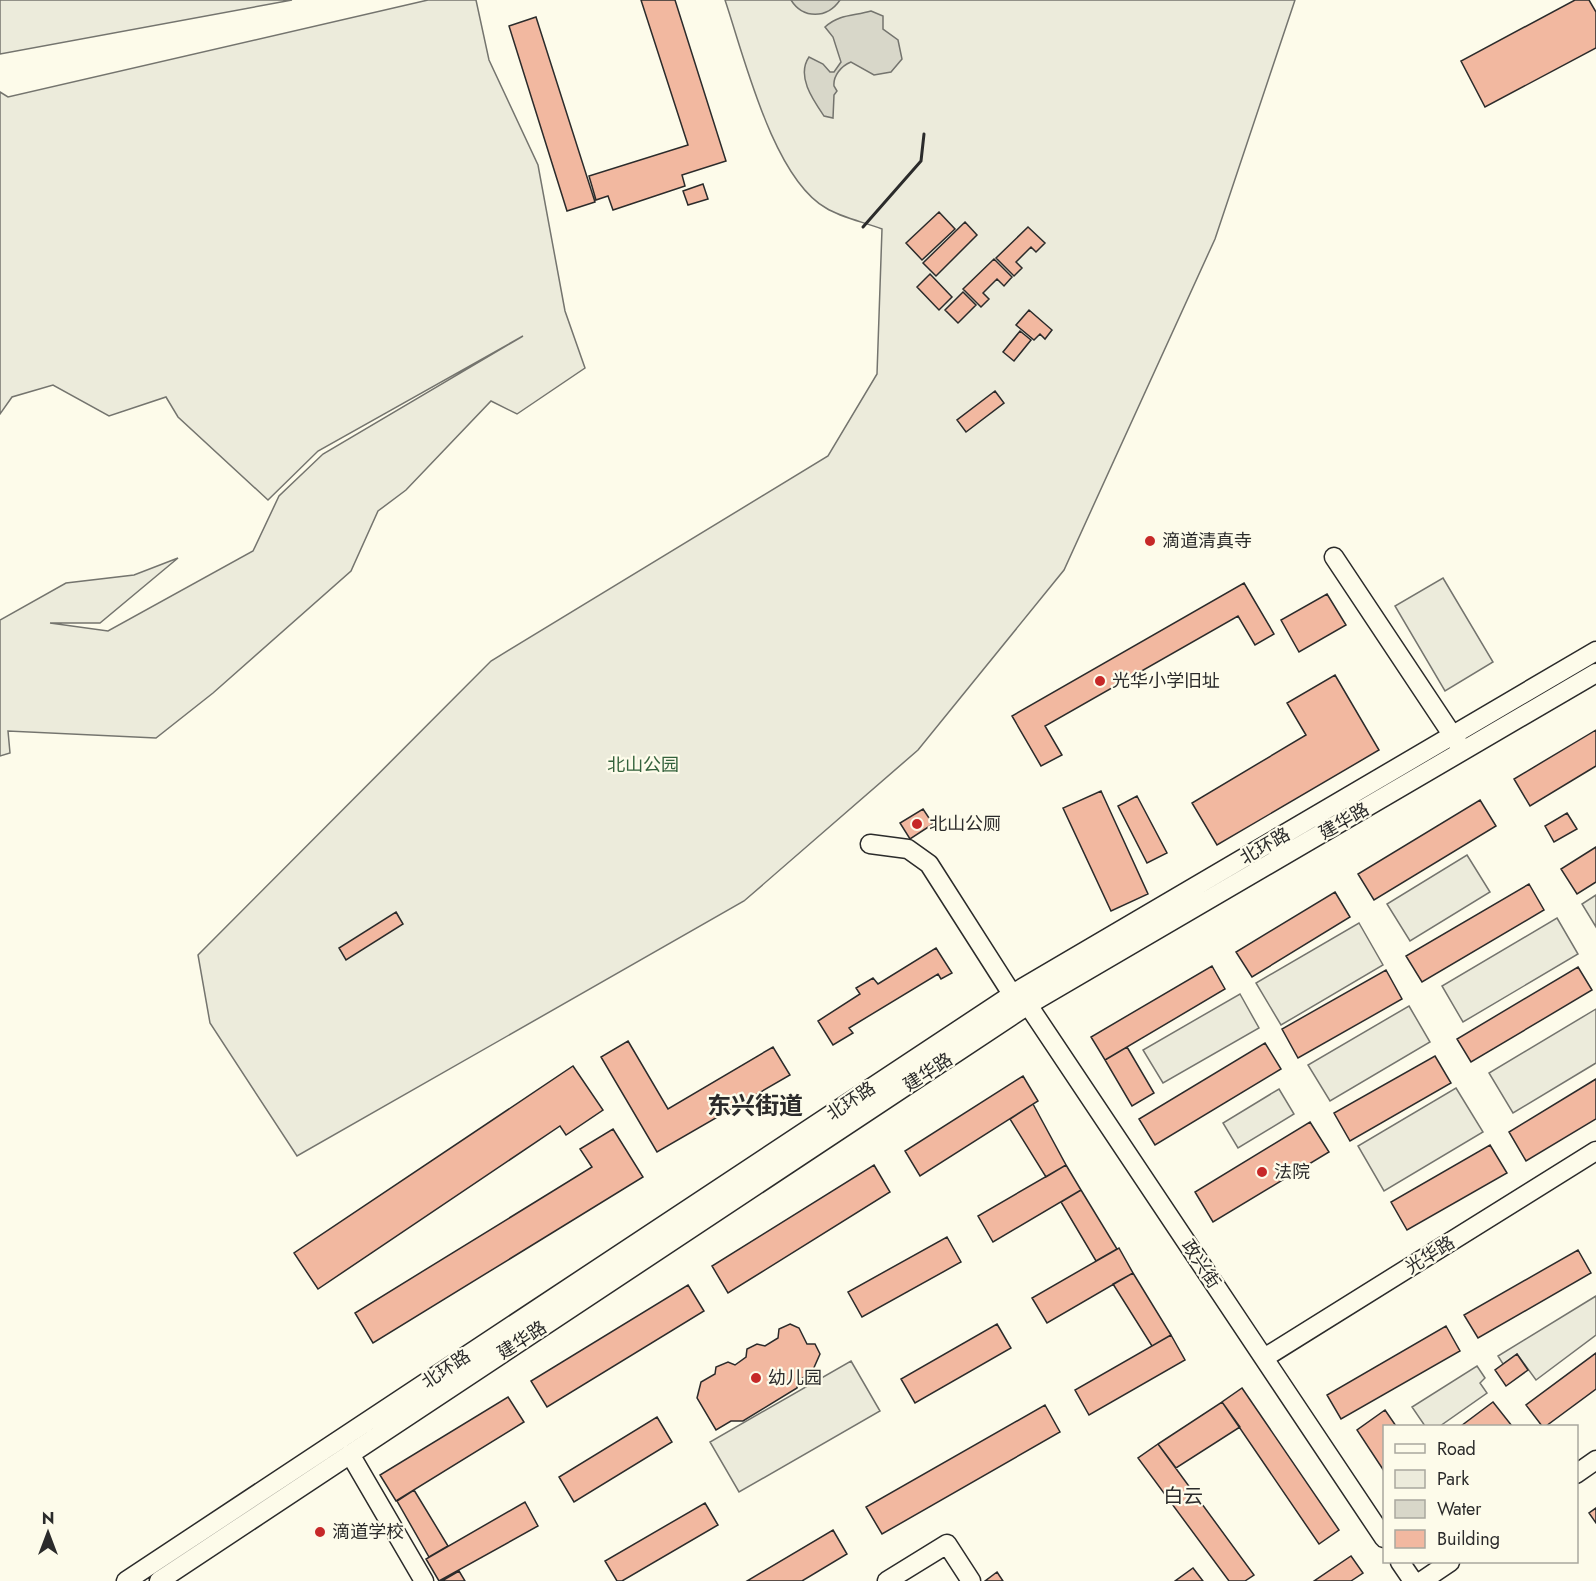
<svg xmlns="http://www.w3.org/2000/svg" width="1596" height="1581" font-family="Jost,'Noto Sans SC',sans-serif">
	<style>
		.green { fill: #ecebdb; stroke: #74746e; stroke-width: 1.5 }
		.water { fill: #d8d7c9; stroke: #74746e; stroke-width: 1.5 }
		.building { fill: #f2b8a0; stroke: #2b2b2b; stroke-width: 1.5 }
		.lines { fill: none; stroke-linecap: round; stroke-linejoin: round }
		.minor-casing { stroke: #2b2b2b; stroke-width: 21 }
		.minor { stroke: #fdfbea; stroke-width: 18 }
		.wall { stroke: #2b2b2b; stroke-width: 3 }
		.poi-dot { fill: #c62828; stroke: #fdfbea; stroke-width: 2 }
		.labels { text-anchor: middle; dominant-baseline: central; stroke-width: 4.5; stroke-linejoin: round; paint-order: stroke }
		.poi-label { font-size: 18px; fill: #2b2b2b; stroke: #fdfbea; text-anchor: start }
		.park-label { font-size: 18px; fill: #34623c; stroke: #fdfbea }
		.street-label { font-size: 18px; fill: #2b2b2b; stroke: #fdfbea }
		.neighbourhood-label { font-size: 20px; fill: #2b2b2b; stroke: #fdfbea }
		.district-label { font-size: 24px; font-weight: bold; fill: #2b2b2b; stroke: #fdfbea }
	</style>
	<rect width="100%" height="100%" fill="#fdfbea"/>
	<!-- green -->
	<path class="green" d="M 0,0 L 292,0 L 0,54 Z
		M 428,0 L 476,0 L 489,60 L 538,165 L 565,311 L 585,368 L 517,414 L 491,401 L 406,490 L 378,511 L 351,571 L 213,693 L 156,738 L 8,731 L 10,753 L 0,756 L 0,620 L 66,583 L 134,575 L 178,558 L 100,623 L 50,623 L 108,631 L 253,551 L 279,496 L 323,454 L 523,336 L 318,451 L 268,500 L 178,417 L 166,397 L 109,416 L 53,385 L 12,397 L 0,414 L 0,92 L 8,97 Z
		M 725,0 L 1295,0 L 1215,239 L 1064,570 L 918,750 L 744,901 L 297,1156 L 210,1023 L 198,955 L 491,661 L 828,456 L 877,374 L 882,229 C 864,222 842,218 826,208 C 773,178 744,56 725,0 Z
		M 1443,578 L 1493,662 L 1445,691 L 1395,606 Z
		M 1467,855 L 1490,892 L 1410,941 L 1387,904 Z
		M 1596,895 L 1596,927 L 1582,904 Z
		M 1557,918 L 1578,954 L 1463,1022 L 1442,986 Z
		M 1359,923 L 1383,965 L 1281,1025 L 1256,983 Z
		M 1240,994 L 1259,1028 L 1163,1083 L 1143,1050 Z
		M 1409,1006 L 1430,1042 L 1330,1101 L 1308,1065 Z
		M 1596,1009 L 1596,1063 L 1513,1113 L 1489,1073 Z
		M 1456,1088 L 1483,1132 L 1384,1191 L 1358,1146 Z
		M 1279,1089 L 1294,1114 L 1238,1148 L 1223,1123 Z
		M 1596,1296 L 1596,1335 L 1536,1380 L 1517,1354 L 1503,1364 L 1498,1356 Z
		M 851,1361 L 880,1411 L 739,1492 L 710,1442 Z
		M 1477,1366 L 1485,1378 L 1480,1383 L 1487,1393 L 1440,1426 L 1425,1426 L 1412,1407 Z"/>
	<!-- water -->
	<path class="water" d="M 791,0 L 840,0 C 827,19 803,19 791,0 Z
		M 871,11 L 883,16 L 883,29 L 898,40 L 902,59 L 891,72 L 874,75 L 851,62 C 841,66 833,76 834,86 L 837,91 L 834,95 L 833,118 L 824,116 C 813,100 796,76 809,57 L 823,64 L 830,72 L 834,72 L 841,62 L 833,37 L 825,27 C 839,14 854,16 871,11 Z"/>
	<!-- building -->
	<path class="building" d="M 641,0 L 675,0 L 726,161 L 682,175 L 685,186 L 613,210 L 608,196 L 596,200 L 589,176 L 688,145 Z
		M 1575,0 L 1589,0 L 1596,12 L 1596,48 L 1485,107 L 1461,61 Z
		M 536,17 L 595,202 L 567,211 L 509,26 Z
		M 703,184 L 708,199 L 688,205 L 683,191 Z
		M 939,212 L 955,229 L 922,260 L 906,243 Z
		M 965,222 L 977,235 L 936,276 L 923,263 Z
		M 1028,227 L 1045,243 L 1036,252 L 1031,247 L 1016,262 L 1022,268 L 1014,276 L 996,258 Z
		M 994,259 L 1012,277 L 1004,286 L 997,279 L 983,293 L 989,299 L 981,307 L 963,289 Z
		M 930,274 L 952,297 L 939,310 L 917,287 Z
		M 963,292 L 976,305 L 958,323 L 945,310 Z
		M 1029,310 L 1052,330 L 1045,339 L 1040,334 L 1034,340 L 1016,325 Z
		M 1020,331 L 1031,340 L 1014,361 L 1003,352 Z
		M 995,391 L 1004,403 L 966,432 L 957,420 Z
		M 1244,583 L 1274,634 L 1255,645 L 1238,616 L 1045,726 L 1062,755 L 1041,766 L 1012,716 Z
		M 1327,594 L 1346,625 L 1299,652 L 1281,620 Z
		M 1335,675 L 1379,750 L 1217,845 L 1192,803 L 1306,735 L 1287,703 Z
		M 1596,730 L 1596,766 L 1530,806 L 1514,779 Z
		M 1101,791 L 1148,894 L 1111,911 L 1063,808 Z
		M 1137,796 L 1167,853 L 1147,863 L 1118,806 Z
		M 1480,800 L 1496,826 L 1374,900 L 1358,874 Z
		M 923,809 L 933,824 L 910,839 L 900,823 Z
		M 1567,813 L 1577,829 L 1554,842 L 1545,826 Z
		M 1596,847 L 1596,882 L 1577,894 L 1561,869 Z
		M 1529,884 L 1544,910 L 1422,982 L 1406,956 Z
		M 1335,892 L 1350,917 L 1252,977 L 1236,952 Z
		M 396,912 L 403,924 L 346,960 L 339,948 Z
		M 936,948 L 952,973 L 941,979 L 938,974 L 849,1028 L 853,1033 L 833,1045 L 818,1021 L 860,994 L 856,988 L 873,978 L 878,984 Z
		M 1212,966 L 1225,989 L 1105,1060 L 1091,1037 Z
		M 1578,967 L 1592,990 L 1471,1062 L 1457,1039 Z
		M 1386,970 L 1402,999 L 1298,1058 L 1282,1029 Z
		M 628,1041 L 668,1109 L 773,1047 L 790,1075 L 657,1152 L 601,1057 Z
		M 1265,1043 L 1281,1069 L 1155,1145 L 1139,1119 Z
		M 1127,1047 L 1154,1093 L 1132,1106 L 1105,1060 Z
		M 1435,1056 L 1451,1083 L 1350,1141 L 1334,1113 Z
		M 573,1066 L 603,1110 L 566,1135 L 560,1126 L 318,1289 L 294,1253 Z
		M 1023,1076 L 1038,1101 L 920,1176 L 905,1151 Z
		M 1596,1079 L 1596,1119 L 1526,1161 L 1509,1132 Z
		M 1033,1104 L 1066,1165 L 1046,1177 L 1010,1119 Z
		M 1310,1122 L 1329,1152 L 1213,1222 L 1195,1192 Z
		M 613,1129 L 643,1177 L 373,1343 L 355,1313 L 592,1167 L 580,1149 Z
		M 1490,1145 L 1507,1173 L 1407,1230 L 1391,1202 Z
		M 874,1165 L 890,1192 L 728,1293 L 712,1266 Z
		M 1066,1165 L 1081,1190 L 993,1242 L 978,1216 Z
		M 1081,1190 L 1117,1249 L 1096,1261 L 1061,1202 Z
		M 947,1237 L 961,1262 L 862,1317 L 848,1292 Z
		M 1119,1248 L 1133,1273 L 1047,1323 L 1032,1298 Z
		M 1578,1250 L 1591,1273 L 1478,1338 L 1464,1315 Z
		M 1133,1273 L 1171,1335 L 1152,1346 L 1113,1284 Z
		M 688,1285 L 704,1311 L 547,1407 L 531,1381 Z
		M 790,1324 L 799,1328 L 807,1344 L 815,1344 L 820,1354 L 812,1372 L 798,1381 L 797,1388 L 743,1421 L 731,1421 L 716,1430 L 697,1398 L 701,1382 L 715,1374 L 716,1367 L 728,1362 L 735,1365 L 746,1357 L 747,1349 L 757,1344 L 765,1346 L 778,1338 L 779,1329 Z
		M 997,1324 L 1011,1348 L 915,1403 L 901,1379 Z
		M 1446,1326 L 1460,1351 L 1341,1419 L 1327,1395 Z
		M 1171,1335 L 1185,1360 L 1089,1415 L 1075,1390 Z
		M 1596,1353 L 1596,1389 L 1546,1426 L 1542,1426 L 1526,1405 Z
		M 1517,1354 L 1528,1370 L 1506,1386 L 1495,1370 Z
		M 1242,1388 L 1339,1530 L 1319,1544 L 1222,1402 Z
		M 508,1397 L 524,1422 L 396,1501 L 380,1475 Z
		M 1222,1402 L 1240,1427 L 1176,1468 L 1158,1444 Z
		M 1493,1402 L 1512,1426 L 1461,1426 Z
		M 1045,1405 L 1060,1432 L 882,1534 L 866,1507 Z
		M 1385,1410 L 1396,1426 L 1384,1426 L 1384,1471 L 1357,1430 Z
		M 657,1417 L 672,1442 L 574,1502 L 559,1477 Z
		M 1158,1444 L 1254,1575 L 1245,1581 L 1229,1581 L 1138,1458 Z
		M 414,1490 L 448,1546 L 429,1557 L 397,1501 Z
		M 525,1502 L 538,1526 L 439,1581 L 426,1559 Z
		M 705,1503 L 718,1525 L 622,1581 L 617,1581 L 605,1561 Z
		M 1596,1508 L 1596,1523 L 1589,1513 Z
		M 833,1530 L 847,1554 L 802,1581 L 747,1581 Z
		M 1351,1556 L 1363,1573 L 1351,1581 L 1314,1581 Z
		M 1193,1568 L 1203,1581 L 1175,1581 Z
		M 459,1571 L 465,1581 L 442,1581 Z
		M 997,1572 L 1003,1581 L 985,1581 Z"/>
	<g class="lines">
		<defs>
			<path id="minor" d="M 1334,557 L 1459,745
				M 870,844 L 908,849 L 929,864 L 1012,994
				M 1022,996 L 1384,1538
				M 1264,1358 L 1596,1151
				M 350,1454 L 424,1581
				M 1576,1474 L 1596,1460
				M 1400,1562 L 1413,1581
				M 126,1581 L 1019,990 L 1596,651
				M 159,1581 L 1028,1005 L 1596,673
				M 887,1581 L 947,1544 L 971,1581
				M 1422,1581 L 1450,1562"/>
		</defs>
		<!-- minor casing -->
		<use href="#minor" class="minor-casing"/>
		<!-- minor -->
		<use href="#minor" class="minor"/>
		<!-- wall -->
		<path class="wall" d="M 863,227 L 921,161 L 924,134"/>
	</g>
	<!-- markers -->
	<g class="poi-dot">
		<circle cx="1150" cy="541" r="6"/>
		<circle cx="1100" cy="681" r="6"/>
		<circle cx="917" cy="824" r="6"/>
		<circle cx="1262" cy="1172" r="6"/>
		<circle cx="756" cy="1378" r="6"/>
		<circle cx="320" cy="1532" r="6"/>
	</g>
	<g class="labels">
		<!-- poi labels -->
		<g class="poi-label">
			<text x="1162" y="541">滴道清真寺</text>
			<text x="1112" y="681">光华小学旧址</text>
			<text x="929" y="824">北山公厕</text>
			<text x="1274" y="1172">法院</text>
			<text x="768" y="1378">幼儿园</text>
			<text x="332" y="1532">滴道学校</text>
		</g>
		<!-- park labels -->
		<g class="park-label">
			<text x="643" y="765">北山公园</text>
		</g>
		<!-- street labels -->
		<g class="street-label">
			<text transform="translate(1344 821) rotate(-30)">建华路</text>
			<text transform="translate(1265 846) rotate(-30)">北环路</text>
			<text transform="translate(928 1072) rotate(-33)">建华路</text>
			<text transform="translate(851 1101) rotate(-34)">北环路</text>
			<text transform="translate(1430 1255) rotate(-32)">光华路</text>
			<text transform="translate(1201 1264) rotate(56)">政兴街</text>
			<text transform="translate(522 1340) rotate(-33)">建华路</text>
			<text transform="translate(446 1369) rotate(-34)">北环路</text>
		</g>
		<!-- neighbourhood labels -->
		<g class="neighbourhood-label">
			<text x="1183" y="1496">白云</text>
		</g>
		<!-- district labels -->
		<g class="district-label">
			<text x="755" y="1105">东兴街道</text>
		</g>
	</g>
	<!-- legend -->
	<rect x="1383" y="1425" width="195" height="138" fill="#fdfbea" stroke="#a9a89e" stroke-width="1.5"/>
	<rect x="1395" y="1444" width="30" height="9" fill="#fdfbea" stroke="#a9a89e" stroke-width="1.5"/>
	<text x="1437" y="1455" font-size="18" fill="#2b2b2b">Road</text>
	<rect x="1395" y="1470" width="30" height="18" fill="#ecebdb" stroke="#a9a89e" stroke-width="1.5"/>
	<text x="1437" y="1485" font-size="18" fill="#2b2b2b">Park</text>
	<rect x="1395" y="1500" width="30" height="18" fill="#d8d7c9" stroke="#a9a89e" stroke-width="1.5"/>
	<text x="1437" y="1515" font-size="18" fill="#2b2b2b">Water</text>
	<rect x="1395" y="1530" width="30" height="18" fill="#f2b8a0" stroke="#a9a89e" stroke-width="1.5"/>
	<text x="1437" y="1545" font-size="18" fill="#2b2b2b">Building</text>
	<!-- north arrow -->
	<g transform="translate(48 1533)" stroke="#fdfbea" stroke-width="4.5" paint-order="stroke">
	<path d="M0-4.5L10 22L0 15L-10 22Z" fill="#2b2b2b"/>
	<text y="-9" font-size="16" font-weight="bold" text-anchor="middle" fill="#2b2b2b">N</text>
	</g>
</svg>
